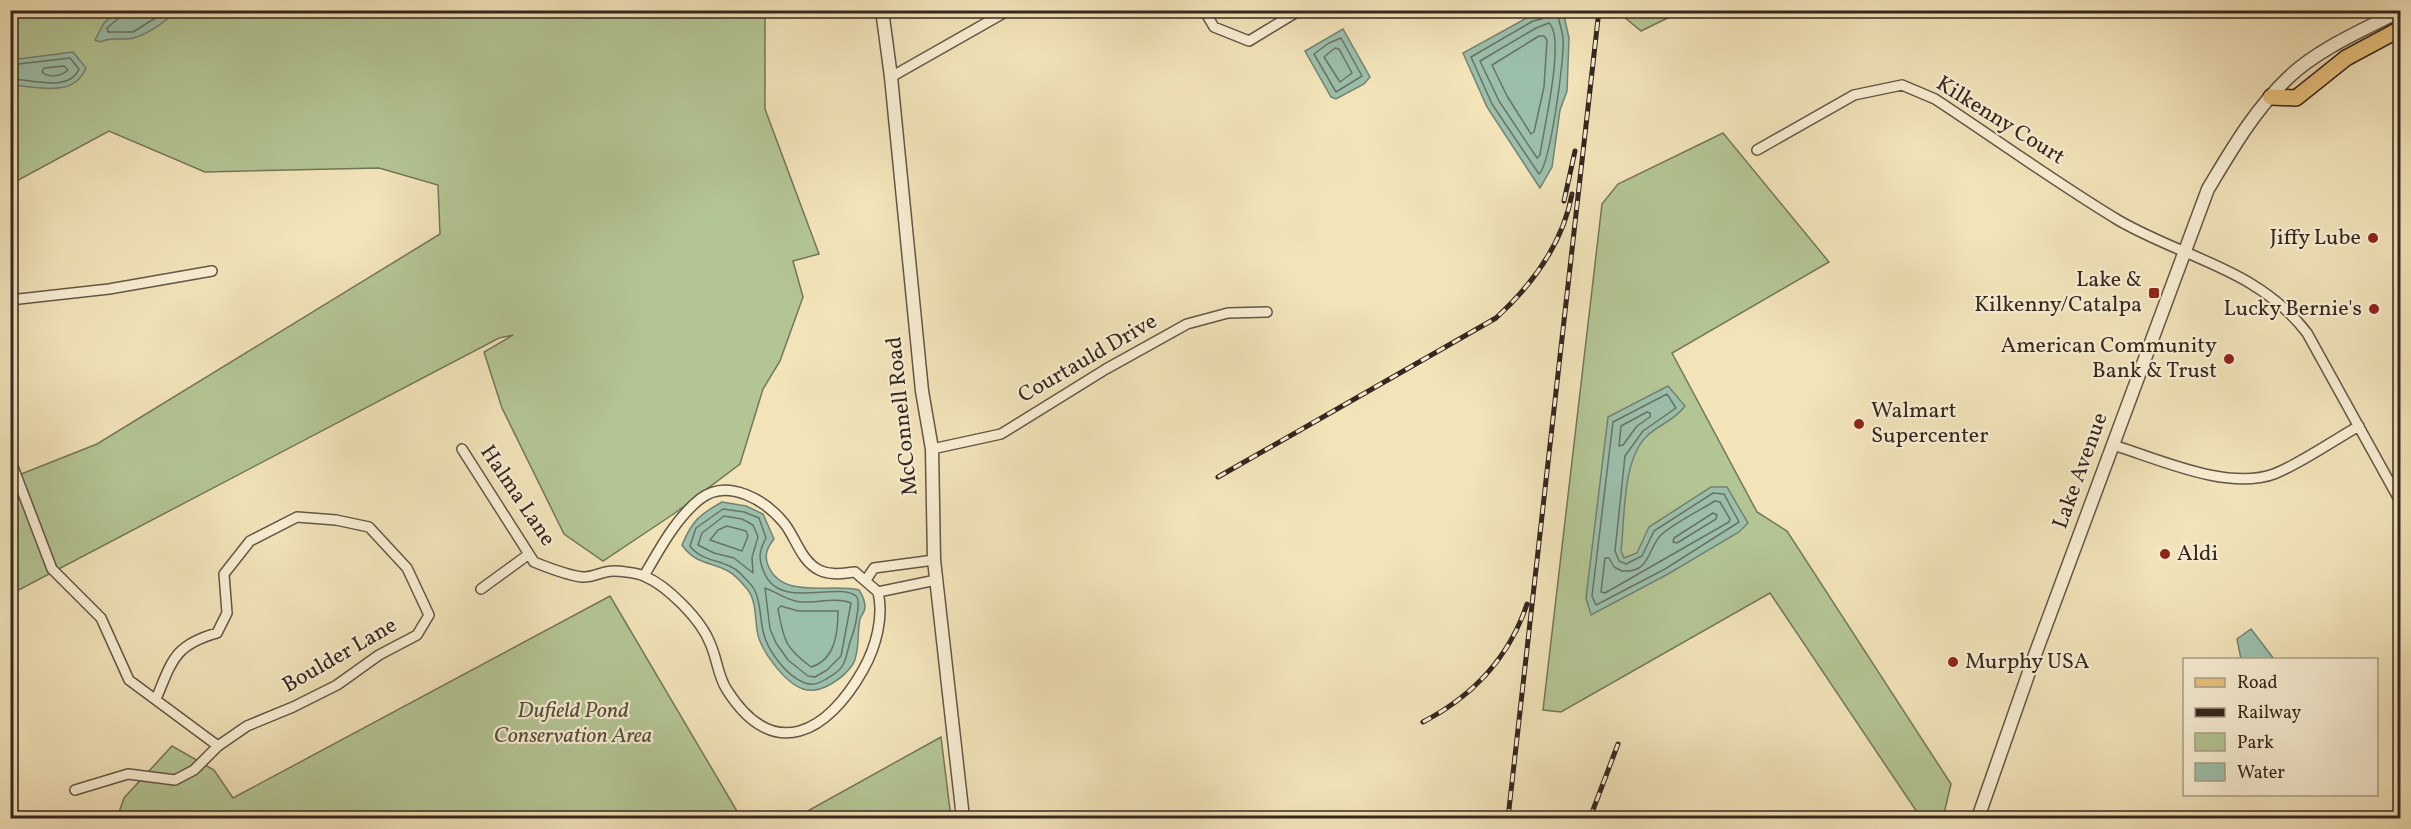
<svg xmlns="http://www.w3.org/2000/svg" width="2411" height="829" font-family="Vollkorn,serif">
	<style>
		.green { fill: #b4c594; stroke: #74765a; stroke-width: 1.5 }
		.water { fill: #9cbfab; stroke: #728273; stroke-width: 1.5 }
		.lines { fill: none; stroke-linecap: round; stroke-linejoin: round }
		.shore { stroke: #687365; stroke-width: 1.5 }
		.minor-casing { stroke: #645646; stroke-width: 12 }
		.tertiary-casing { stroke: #645646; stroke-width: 15 }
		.primary-casing { stroke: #34271f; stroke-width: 18 }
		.minor { stroke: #f7edd2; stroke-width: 9 }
		.tertiary { stroke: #f7edd2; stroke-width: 12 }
		.primary { stroke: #e9c27c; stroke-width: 15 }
		.rail-casing { stroke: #34271f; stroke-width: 5 }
		.rail { stroke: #f7edd2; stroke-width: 3; stroke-dasharray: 9; stroke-linecap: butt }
		.poi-dot { fill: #8f2418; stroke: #f7edd2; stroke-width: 2 }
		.labels { text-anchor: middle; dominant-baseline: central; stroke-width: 4.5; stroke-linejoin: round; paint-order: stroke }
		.street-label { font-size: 22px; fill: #34271f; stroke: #f7edd2 }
		.poi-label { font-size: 22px; fill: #34271f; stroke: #f7edd2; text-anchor: end }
		.park-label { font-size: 22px; font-style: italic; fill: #544e3c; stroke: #f7edd2 }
	</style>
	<rect width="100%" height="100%" fill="#f2e3b9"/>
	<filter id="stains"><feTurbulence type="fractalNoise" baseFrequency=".00333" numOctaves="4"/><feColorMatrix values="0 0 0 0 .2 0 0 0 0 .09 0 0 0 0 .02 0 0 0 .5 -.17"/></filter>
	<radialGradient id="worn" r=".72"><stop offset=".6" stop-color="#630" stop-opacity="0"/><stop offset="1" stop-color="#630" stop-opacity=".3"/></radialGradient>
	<!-- green -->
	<path class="green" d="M 11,11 L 765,11 L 765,109 L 819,254 L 793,261 L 803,297 L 780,361 L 763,389 L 740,464 L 675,513 L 603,561 L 564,534 L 502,408 L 484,352 L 513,335 L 499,338 L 11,594 L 11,478 L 97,444 L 440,234 L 438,185 L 379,168 L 205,172 L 109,131 L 11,184 Z
		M 1617,11 L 1682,11 L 1641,31 Z
		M 1723,133 L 1829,262 L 1672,353 L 1757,512 L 1787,531 L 1951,784 L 1943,818 L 1921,818 L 1770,593 L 1561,712 L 1543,710 L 1602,204 L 1618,184 Z
		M 610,596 L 741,818 L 117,818 L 124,798 L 172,746 L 214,770 L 233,798 Z
		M 941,737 L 951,818 L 795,818 Z"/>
	<!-- water -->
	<path class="water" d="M 118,11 L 118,10 L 177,11 C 164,22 149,34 133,38 C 122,41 109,36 101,42 L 95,40 L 104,23 Z
		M 1563,11 L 1569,38 L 1567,91 L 1560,110 L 1552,167 L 1540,188 L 1487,107 L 1463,53 L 1532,15 Z
		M 1343,29 L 1370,77 L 1364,84 L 1336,99 L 1331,97 L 1305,51 Z
		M 73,52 L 86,68 C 73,99 37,86 11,85 L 11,60 Z
		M 1668,386 L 1685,406 C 1675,420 1660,424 1648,435 C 1622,458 1625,517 1621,551 L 1624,558 L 1637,553 L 1649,527 L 1711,487 L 1727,487 L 1748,523 L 1739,532 L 1668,574 L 1591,615 L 1586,598 L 1608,417 Z
		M 722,502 L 746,506 L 763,514 L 774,539 C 767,548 764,555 768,565 C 781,600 831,583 859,590 C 863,596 865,600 865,607 C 865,612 862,614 860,619 C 857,632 860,652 853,664 C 844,678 820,695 803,689 C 785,683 759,649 757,630 C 755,617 756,601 748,590 C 743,584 736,575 728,571 C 711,562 695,564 682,545 C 692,521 699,515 722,502 Z
		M 2251,629 L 2274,659 L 2241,659 L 2237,639 Z"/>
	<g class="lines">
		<!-- shore -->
		<path class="shore" d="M 121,10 L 120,17 L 107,28 L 108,32 L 133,32 L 168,10
			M 1545,10 L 1542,19 L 1533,21 L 1471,57 L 1492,104 L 1539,174 C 1550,165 1565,57 1563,38 C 1562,29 1558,20 1557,10
			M 1549,23 C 1566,38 1543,131 1540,155 L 1537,158 L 1499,101 L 1480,61 L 1536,28 Z
			M 1539,36 L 1544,36 L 1547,40 L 1544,87 L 1534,132 L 1531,134 L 1507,96 L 1492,65 Z
			M 1341,38 L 1362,76 L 1336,92 L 1314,54 L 1329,43 Z
			M 1335,48 L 1339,49 L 1352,73 L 1340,82 L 1324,57 Z
			M 10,65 L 70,58 L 79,69 C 69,93 31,79 10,79
			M 64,66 L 68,70 C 60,77 49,78 42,72 L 44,68 Z
			M 1667,394 L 1676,408 L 1643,431 L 1625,456 L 1615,551 L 1619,561 L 1626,564 L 1642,556 L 1654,531 L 1713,493 L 1724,494 L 1739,522 L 1665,569 L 1596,605 L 1592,596 L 1613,422 Z
			M 1647,412 L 1650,413 L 1650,417 L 1637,426 L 1623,445 L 1619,446 L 1621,426 Z
			M 1715,501 L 1720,502 L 1730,519 L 1729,522 L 1605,593 L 1601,592 L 1605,558 L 1609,558 L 1614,567 L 1622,571 C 1650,573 1647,551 1660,536 C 1669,526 1702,509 1715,501 Z
			M 723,509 L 744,512 L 759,518 L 766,538 C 759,551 758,558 764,572 C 779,611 837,581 856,596 C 862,601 854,632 851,639 C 844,659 849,667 826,679 C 820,683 813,686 805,683 C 786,676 767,650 763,631 C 760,618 761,604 755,591 C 753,585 745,579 741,574 C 727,559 702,563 690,546 L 696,528 Z
			M 1713,513 L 1717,515 L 1716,519 L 1677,543 L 1673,542 L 1674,538 Z
			M 724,516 L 742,519 L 753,525 L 758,537 L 752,557 L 753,573 L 734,558 L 714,553 L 698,545 L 702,533 Z
			M 727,526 L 746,531 L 748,536 L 742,551 L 710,540 L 718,530 Z
			M 765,588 C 777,592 787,601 801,602 C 817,603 836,597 851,603 L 841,656 L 827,670 L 815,677 L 808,676 L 788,660 L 776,643 L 770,629 Z
			M 781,606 L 798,611 L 838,611 C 838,633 835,660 811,667 C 784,647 784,640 778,609 Z"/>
		<defs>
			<path id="minor" d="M 1204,10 L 1214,27 L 1249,41 L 1300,10
				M 891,77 L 1009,10
				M 1757,150 L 1854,95 L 1902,85 L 1935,99 C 1996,139 2055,182 2118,220 C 2185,259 2257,268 2307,333 L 2400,501
				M 10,300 L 109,289 L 212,271
				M 10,355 L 10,421
				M 2113,445 C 2159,459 2227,491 2274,474 C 2300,464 2334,440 2359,426
				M 462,449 L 534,562 C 549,568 566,575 582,577 C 592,578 603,571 613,571 C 621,571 637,573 644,576 C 668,586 701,620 710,643 C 717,658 718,677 727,690 C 774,764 828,732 863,670 C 876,647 884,617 878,592
				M 932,449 L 1001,434 L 1106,369 L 1187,324 L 1228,313 L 1267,312
				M 10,459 L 52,569 L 101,618 L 129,680 L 218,746
				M 644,576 C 659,550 676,518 700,499 C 728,477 766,501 784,523 C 796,538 801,561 819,570 C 831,576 843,573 855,572 L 878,592
				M 866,580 L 874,568 L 934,560
				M 481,589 L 529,554
				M 878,592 L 936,580
				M 75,790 L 128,774 L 175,780 L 194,770 L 218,746 L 247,726 L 293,707 L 337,685 L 379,655 L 417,635 L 429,615 L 407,568 L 369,527 L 336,520 L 297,517 L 250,541 L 224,574 L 227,613 L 217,633 C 174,645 172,661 156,699"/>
			<path id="tertiary" d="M 882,10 L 891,77 L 922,391 L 932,449 L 934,560 L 963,818
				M 1978,818 L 2036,652 L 2208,189 C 2232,149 2255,109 2289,77 C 2318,49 2365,29 2400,11"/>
			<path id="primary" d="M 2271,97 L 2296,98 L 2346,58 L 2400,29"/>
		</defs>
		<!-- minor casing -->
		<use href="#minor" class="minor-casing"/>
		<!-- tertiary casing -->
		<use href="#tertiary" class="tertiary-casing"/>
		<!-- primary casing -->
		<use href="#primary" class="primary-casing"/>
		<!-- minor -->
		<use href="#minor" class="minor"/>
		<!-- tertiary -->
		<use href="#tertiary" class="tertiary"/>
		<!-- primary -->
		<use href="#primary" class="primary"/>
		<defs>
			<path id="rail" d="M 1564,201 L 1575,151
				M 1218,477 L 1496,318 C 1532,285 1563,243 1572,194
				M 1423,722 C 1473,696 1509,658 1527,604
				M 1508,818 L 1599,10
				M 1590,818 L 1618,744"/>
		</defs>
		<!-- rail casing -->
		<use href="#rail" class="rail-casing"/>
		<!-- rail -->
		<use href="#rail" class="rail"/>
	</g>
	<!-- markers -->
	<g class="poi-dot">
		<circle cx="2373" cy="238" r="6"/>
		<rect x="2148" y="287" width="12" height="12" rx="3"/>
		<circle cx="2374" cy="309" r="6"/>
		<circle cx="2229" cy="359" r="6"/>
		<circle cx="1859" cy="424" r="6"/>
		<circle cx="2165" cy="554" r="6"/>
		<circle cx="1953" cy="662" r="6"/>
	</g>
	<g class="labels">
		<!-- street labels -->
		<g class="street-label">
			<text transform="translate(2000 121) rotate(32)">Kilkenny Court</text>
			<text transform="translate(1088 359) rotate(-30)">Courtauld Drive</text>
			<text transform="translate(903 416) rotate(-96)">McConnell Road</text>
			<text transform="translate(2081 471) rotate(-70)">Lake Avenue</text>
			<text transform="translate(517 496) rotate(56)">Halma Lane</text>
			<text transform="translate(340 656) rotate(-30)">Boulder Lane</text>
		</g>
		<!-- poi labels -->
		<g class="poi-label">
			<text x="2361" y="238">Jiffy Lube</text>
			<text x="2142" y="280">Lake &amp;<tspan x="2142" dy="25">Kilkenny/Catalpa</tspan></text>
			<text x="2362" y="309">Lucky Bernie's</text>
			<text x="2217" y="346">American Community<tspan x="2217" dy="25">Bank &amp; Trust</tspan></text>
			<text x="1871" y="411" text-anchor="start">Walmart<tspan x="1871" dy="25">Supercenter</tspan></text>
			<text x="2177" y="554" text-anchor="start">Aldi</text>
			<text x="1965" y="662" text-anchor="start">Murphy USA</text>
		</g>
		<!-- park labels -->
		<g class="park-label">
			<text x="573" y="711">Dufield Pond<tspan x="573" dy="25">Conservation Area</tspan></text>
		</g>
	</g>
	<!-- margin -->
	<rect width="2411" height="829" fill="none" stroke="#f2e3b9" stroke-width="36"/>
	<rect x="12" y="12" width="2387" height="805" fill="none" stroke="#34271f" stroke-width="3"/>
	<rect x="18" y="18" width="2375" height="793" fill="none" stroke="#34271f" stroke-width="1.5"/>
	<!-- legend -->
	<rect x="2183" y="658" width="195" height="138" fill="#f7edd2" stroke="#a99e8a" stroke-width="1.5"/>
	<rect x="2195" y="678" width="30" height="9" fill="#e9c27c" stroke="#a99e8a" stroke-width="1.5"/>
	<text x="2237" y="688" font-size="18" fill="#34271f">Road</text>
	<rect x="2195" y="708" width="30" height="9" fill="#34271f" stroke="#a99e8a" stroke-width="1.5"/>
	<text x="2237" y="718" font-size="18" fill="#34271f">Railway</text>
	<rect x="2195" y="733" width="30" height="18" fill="#b4c594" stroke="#a99e8a" stroke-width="1.5"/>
	<text x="2237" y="748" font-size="18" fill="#34271f">Park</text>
	<rect x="2195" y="763" width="30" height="18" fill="#9cbfab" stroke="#a99e8a" stroke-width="1.5"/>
	<text x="2237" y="778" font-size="18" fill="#34271f">Water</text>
	<rect width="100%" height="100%" filter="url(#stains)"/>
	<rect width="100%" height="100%" fill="url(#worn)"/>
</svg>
